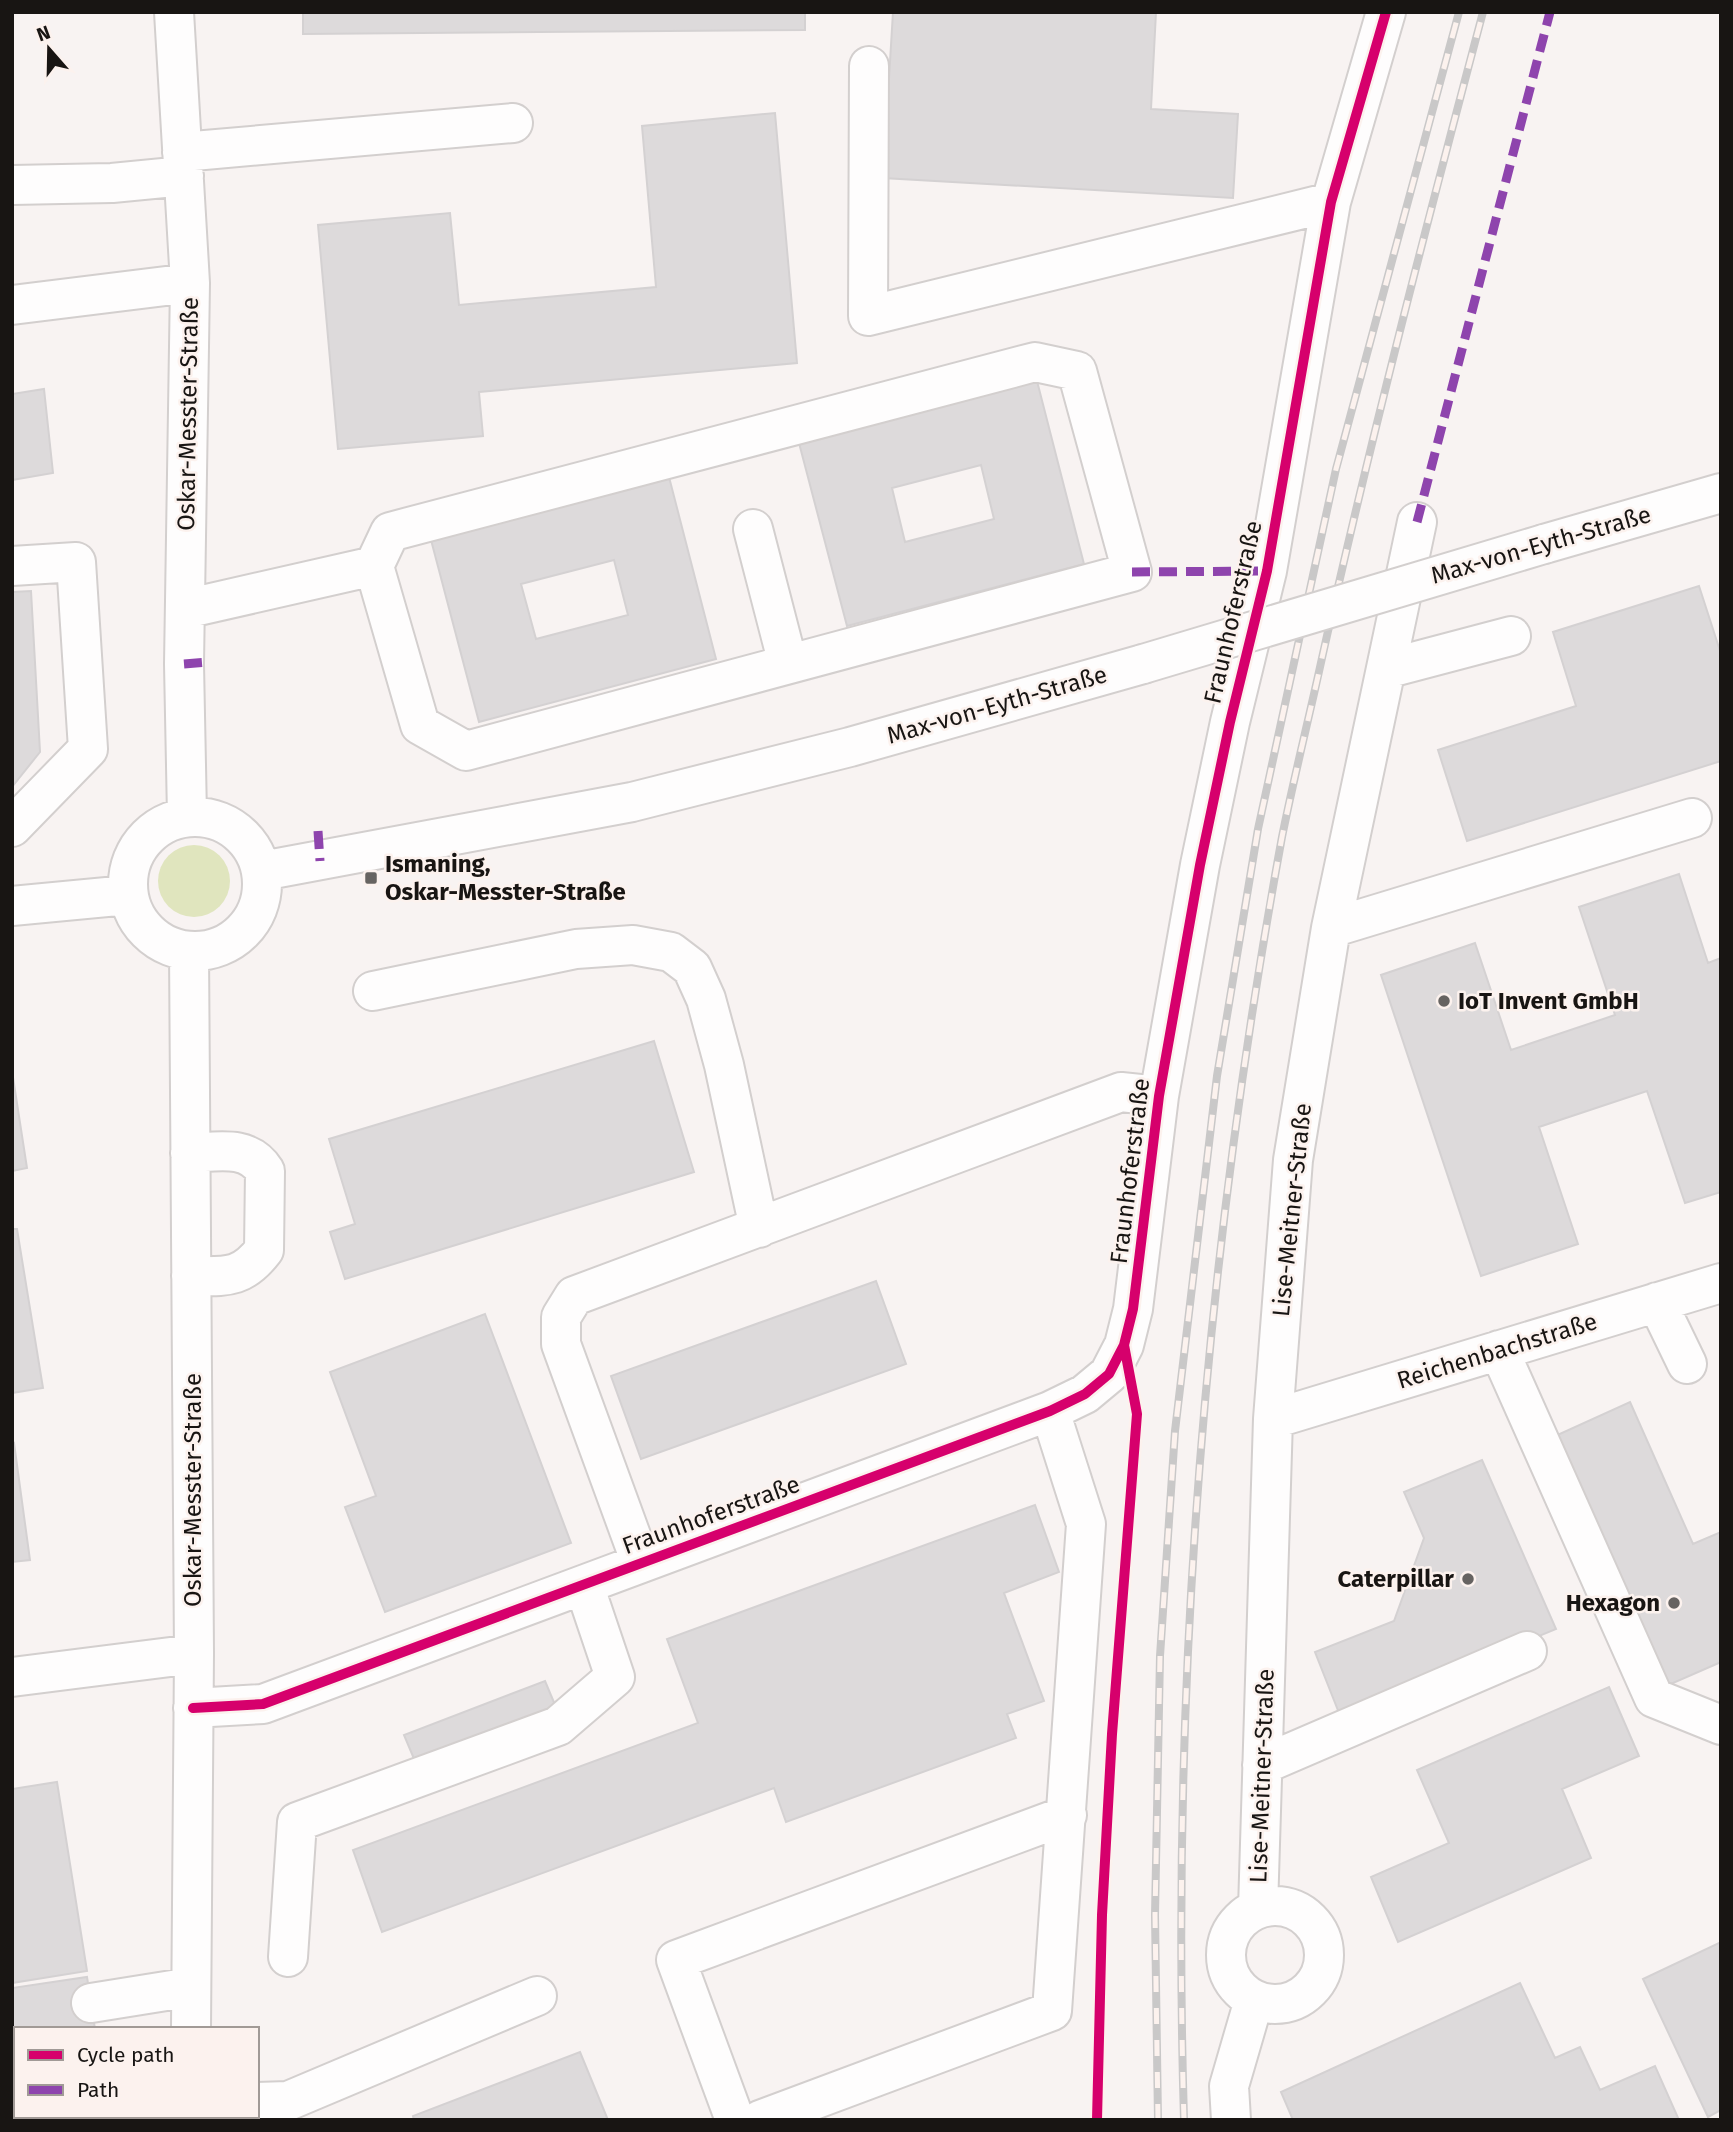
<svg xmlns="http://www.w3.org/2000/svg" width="1733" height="2132" font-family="'Fira Sans',sans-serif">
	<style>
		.green { fill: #e0e5be }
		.building { fill: #dddadb; stroke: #d4d1d2; stroke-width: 2; fill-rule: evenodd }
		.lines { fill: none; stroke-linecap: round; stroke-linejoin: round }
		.minor-casing { stroke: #d3cfce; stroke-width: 42 }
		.minor { stroke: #fefdfd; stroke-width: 38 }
		.rail-casing { stroke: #c9c8c8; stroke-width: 8 }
		.rail { stroke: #fcf2ee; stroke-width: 5; stroke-dasharray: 16; stroke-linecap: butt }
		.minor-bridge-casing { stroke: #d3cfce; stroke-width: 42; stroke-linecap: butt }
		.minor-bridge { stroke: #fefdfd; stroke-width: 38 }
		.quiet { stroke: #8e44ad; stroke-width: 9; stroke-dasharray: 18 9; stroke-linecap: butt }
		.cycleway-casing { stroke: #fcf2ee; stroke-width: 15 }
		.cycleway { stroke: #d6006c; stroke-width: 10 }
		.poi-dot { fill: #666361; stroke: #fcf2ee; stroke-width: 2.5 }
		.labels { text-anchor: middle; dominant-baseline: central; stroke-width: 5; stroke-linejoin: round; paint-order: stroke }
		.street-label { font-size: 24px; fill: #181513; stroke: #fcf2ee }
		.poi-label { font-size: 24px; font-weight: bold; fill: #181513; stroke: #fcf2ee; text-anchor: start }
	</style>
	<rect width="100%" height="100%" fill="#f8f3f2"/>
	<!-- green -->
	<path class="green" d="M158 881a36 36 0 1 1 72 0a36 36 0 1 1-72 0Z"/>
	<!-- building -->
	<path class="building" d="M 303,12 L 805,12 L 805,30 L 303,34 Z
		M 893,12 L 1156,12 L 1151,109 L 1238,114 L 1233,198 L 883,178 Z
		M 775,113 L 797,363 L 479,392 L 483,436 L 338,449 L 318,225 L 450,213 L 459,305 L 656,287 L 642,126 Z
		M 1037,381 L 1084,564 L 847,626 L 799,443 ZM 981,465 L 994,519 L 905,542 L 892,488 Z
		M 44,389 L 53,473 L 12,480 L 12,394 Z
		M 669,477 L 716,659 L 479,722 L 431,540 ZM 614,560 L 628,615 L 536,639 L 521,584 Z
		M 1699,586 L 1721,654 L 1721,761 L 1467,841 L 1438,750 L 1576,706 L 1553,632 Z
		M 31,591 L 40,752 L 12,787 L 12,592 Z
		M 1679,874 L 1708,963 L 1721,958 L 1721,1192 L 1685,1203 L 1647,1091 L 1539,1127 L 1578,1244 L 1481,1276 L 1381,975 L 1475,943 L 1511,1050 L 1615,1015 L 1579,907 Z
		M 654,1041 L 694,1172 L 345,1279 L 330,1232 L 355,1224 L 329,1139 Z
		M 12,1071 L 27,1168 L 12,1171 Z
		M 12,1229 L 17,1229 L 43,1388 L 12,1393 Z
		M 876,1281 L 906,1364 L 641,1459 L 611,1376 Z
		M 485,1314 L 571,1543 L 385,1612 L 345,1507 L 376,1496 L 330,1372 Z
		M 1630,1402 L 1693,1544 L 1721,1532 L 1721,1662 L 1664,1687 L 1553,1437 Z
		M 14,1443 L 30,1560 L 12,1562 L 12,1444 Z
		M 1482,1460 L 1556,1629 L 1341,1718 L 1315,1652 L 1394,1621 L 1424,1538 L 1404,1492 Z
		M 1035,1505 L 1059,1572 L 1004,1593 L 1044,1701 L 1007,1714 L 1016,1738 L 786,1822 L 774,1788 L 382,1932 L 353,1850 L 698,1723 L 667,1639 Z
		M 545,1681 L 558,1712 L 417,1766 L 404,1735 Z
		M 1609,1687 L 1639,1756 L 1562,1789 L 1591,1858 L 1398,1942 L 1371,1877 L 1449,1843 L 1417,1770 Z
		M 57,1782 L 87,1971 L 12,1983 L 12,1789 Z
		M 1721,1942 L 1721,2110 L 1708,2117 L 1643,1979 Z
		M 87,1977 L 95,2029 L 16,2029 L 16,2075 L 12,2050 L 12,1988 Z
		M 1520,1983 L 1555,2058 L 1580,2047 L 1600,2090 L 1655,2066 L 1679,2120 L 1293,2120 L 1281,2092 Z
		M 580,2052 L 608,2120 L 414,2120 L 413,2116 Z
		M 16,2093 L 16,2116 L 107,2116 L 108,2120 L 12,2120 L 12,2094 Z"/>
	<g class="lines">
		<defs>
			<path id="minor" d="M 174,12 L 190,283 L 184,664 L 187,816
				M 869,66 L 868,316 L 1331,202
				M 182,152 L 513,123
				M 12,185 L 112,183 L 184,176
				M 12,305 L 190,283
				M 1035,362 L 1077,371 L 1132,572 L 466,751 L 420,725 L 374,566 L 390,532 Z
				M 753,529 L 788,664
				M 1544,544 L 1721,493
				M 12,566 L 76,562 L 88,749 L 12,827
				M 185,609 L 374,566
				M 1386,669 L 1511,636
				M128 884a67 67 0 1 1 134 0a67 67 0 1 1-134 0Z
				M 262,871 L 632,802 L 850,747 L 1143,664
				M 12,906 L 128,895
				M 1331,928 L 1692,818
				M 189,951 L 194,1654 L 191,2029
				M 373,991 L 576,949 L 633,945 L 671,952 L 692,968 L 706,999 L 724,1065 L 759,1228
				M 190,1153 C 217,1152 248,1144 265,1171 L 264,1250 C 241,1280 225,1276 191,1276
				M 1657,1302 L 1687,1364
				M 1499,1350 L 1654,1698 L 1721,1725
				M 1273,1419 L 1721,1283
				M 641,1563 L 561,1344 L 561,1317 L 574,1296 L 1121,1092 L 1159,1096
				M 12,1677 L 194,1654
				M 193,1708 L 263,1704 L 1050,1411 L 1085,1394 L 1109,1374 L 1124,1345 L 1133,1309 L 1159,1096 L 1200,865 L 1230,722 L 1267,571 L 1331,202 L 1386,12
				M 1262,1765 L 1527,1651
				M1226 1955a49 49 0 1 1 98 0a49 49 0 1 1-98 0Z
				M 1258,1909 L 1273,1419 L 1293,1160 L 1331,928 L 1417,522
				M 288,1957 L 297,1822 L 558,1726 L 615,1677 L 584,1585
				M 91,2003 L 191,1987
				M 257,2102 L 288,2101 L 537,1996
				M 192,2120 L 192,2116
				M 735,2120 L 676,1960 L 1067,1815
				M 760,2120 L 1052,2011 L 1086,1524 L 1050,1411
				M 1231,2120 L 1229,2086 L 1254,2000"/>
		</defs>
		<!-- minor casing -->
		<use href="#minor" class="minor-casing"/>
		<!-- minor -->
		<use href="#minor" class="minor"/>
		<defs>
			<path id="rail" d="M 1158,2120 L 1155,1915 L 1160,1656 L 1175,1431 L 1217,1076 L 1258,829 L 1336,469 L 1459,12
				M 1184,2120 C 1171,1688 1204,1261 1282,837 C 1294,777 1309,718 1322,658 C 1370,441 1426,227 1483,12"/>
		</defs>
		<!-- rail casing -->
		<use href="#rail" class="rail-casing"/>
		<!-- rail -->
		<use href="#rail" class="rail"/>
		<defs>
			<path id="minor-bridge" d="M 1143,664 L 1544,544"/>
		</defs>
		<!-- minor-bridge casing -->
		<use href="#minor-bridge" class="minor-bridge-casing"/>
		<!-- minor-bridge -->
		<use href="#minor-bridge" class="minor-bridge"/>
		<!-- quiet -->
		<path class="quiet" d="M 1417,522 L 1550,12
			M 1132,572 L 1267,571
			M 184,664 L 209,662
			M 318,831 L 320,861"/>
		<defs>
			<path id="cycleway" d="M 193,1708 L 263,1704 L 1050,1411 L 1085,1394 L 1109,1374 L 1124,1345 L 1133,1309 L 1159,1096 L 1200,865 L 1230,722 L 1267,571 L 1331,202 L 1386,12
				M 1097,2120 L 1102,1915 L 1112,1734 L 1137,1414 L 1124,1345"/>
		</defs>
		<!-- cycleway casing -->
		<use href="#cycleway" class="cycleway-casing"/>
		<!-- cycleway -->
		<use href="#cycleway" class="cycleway"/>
	</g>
	<!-- markers -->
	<g class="poi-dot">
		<rect x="364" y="871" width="14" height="14" rx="3.5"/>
		<circle cx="1444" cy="1001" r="7"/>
		<circle cx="1468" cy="1579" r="7"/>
		<circle cx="1674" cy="1603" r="7"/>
	</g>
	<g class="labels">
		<!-- street labels -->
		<g class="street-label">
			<text transform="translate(188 414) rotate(-89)">Oskar-Messter-Straße</text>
			<text transform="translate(1541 545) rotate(-16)">Max-von-Eyth-Straße</text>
			<text transform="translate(1233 612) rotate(-77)">Fraunhoferstraße</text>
			<text transform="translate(997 705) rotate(-16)">Max-von-Eyth-Straße</text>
			<text transform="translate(1130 1171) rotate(-83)">Fraunhoferstraße</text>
			<text transform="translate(1292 1210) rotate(-84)">Lise-Meitner-Straße</text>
			<text transform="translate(1497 1351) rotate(-17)">Reichenbachstraße</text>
			<text transform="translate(193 1490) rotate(-90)">Oskar-Messter-Straße</text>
			<text transform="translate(711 1515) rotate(-20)">Fraunhoferstraße</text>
			<text transform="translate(1262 1776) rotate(-88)">Lise-Meitner-Straße</text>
		</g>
		<!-- poi labels -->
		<g class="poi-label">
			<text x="385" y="864">Ismaning,<tspan x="385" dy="28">Oskar-Messter-Straße</tspan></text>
			<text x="1458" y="1001">IoT Invent GmbH</text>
			<text x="1454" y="1579" text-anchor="end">Caterpillar</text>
			<text x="1660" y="1603" text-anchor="end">Hexagon</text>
		</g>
	</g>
	<!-- border -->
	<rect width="1733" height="2132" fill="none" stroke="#181513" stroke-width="28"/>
	<!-- legend -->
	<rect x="14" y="2027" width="245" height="91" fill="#fcf2ee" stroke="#a19a96" stroke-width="2"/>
	<rect x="28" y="2050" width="35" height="10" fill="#d6006c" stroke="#a19a96" stroke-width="2"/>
	<text x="77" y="2062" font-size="21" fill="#181513">Cycle path</text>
	<rect x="28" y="2085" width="35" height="10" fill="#8e44ad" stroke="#a19a96" stroke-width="2"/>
	<text x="77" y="2097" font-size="21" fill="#181513">Path</text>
	<!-- north arrow -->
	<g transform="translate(49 49) rotate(340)" stroke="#fcf2ee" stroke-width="5" paint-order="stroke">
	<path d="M0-5L12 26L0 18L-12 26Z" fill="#181513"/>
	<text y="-10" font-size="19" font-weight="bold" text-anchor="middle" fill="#181513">N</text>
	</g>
</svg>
